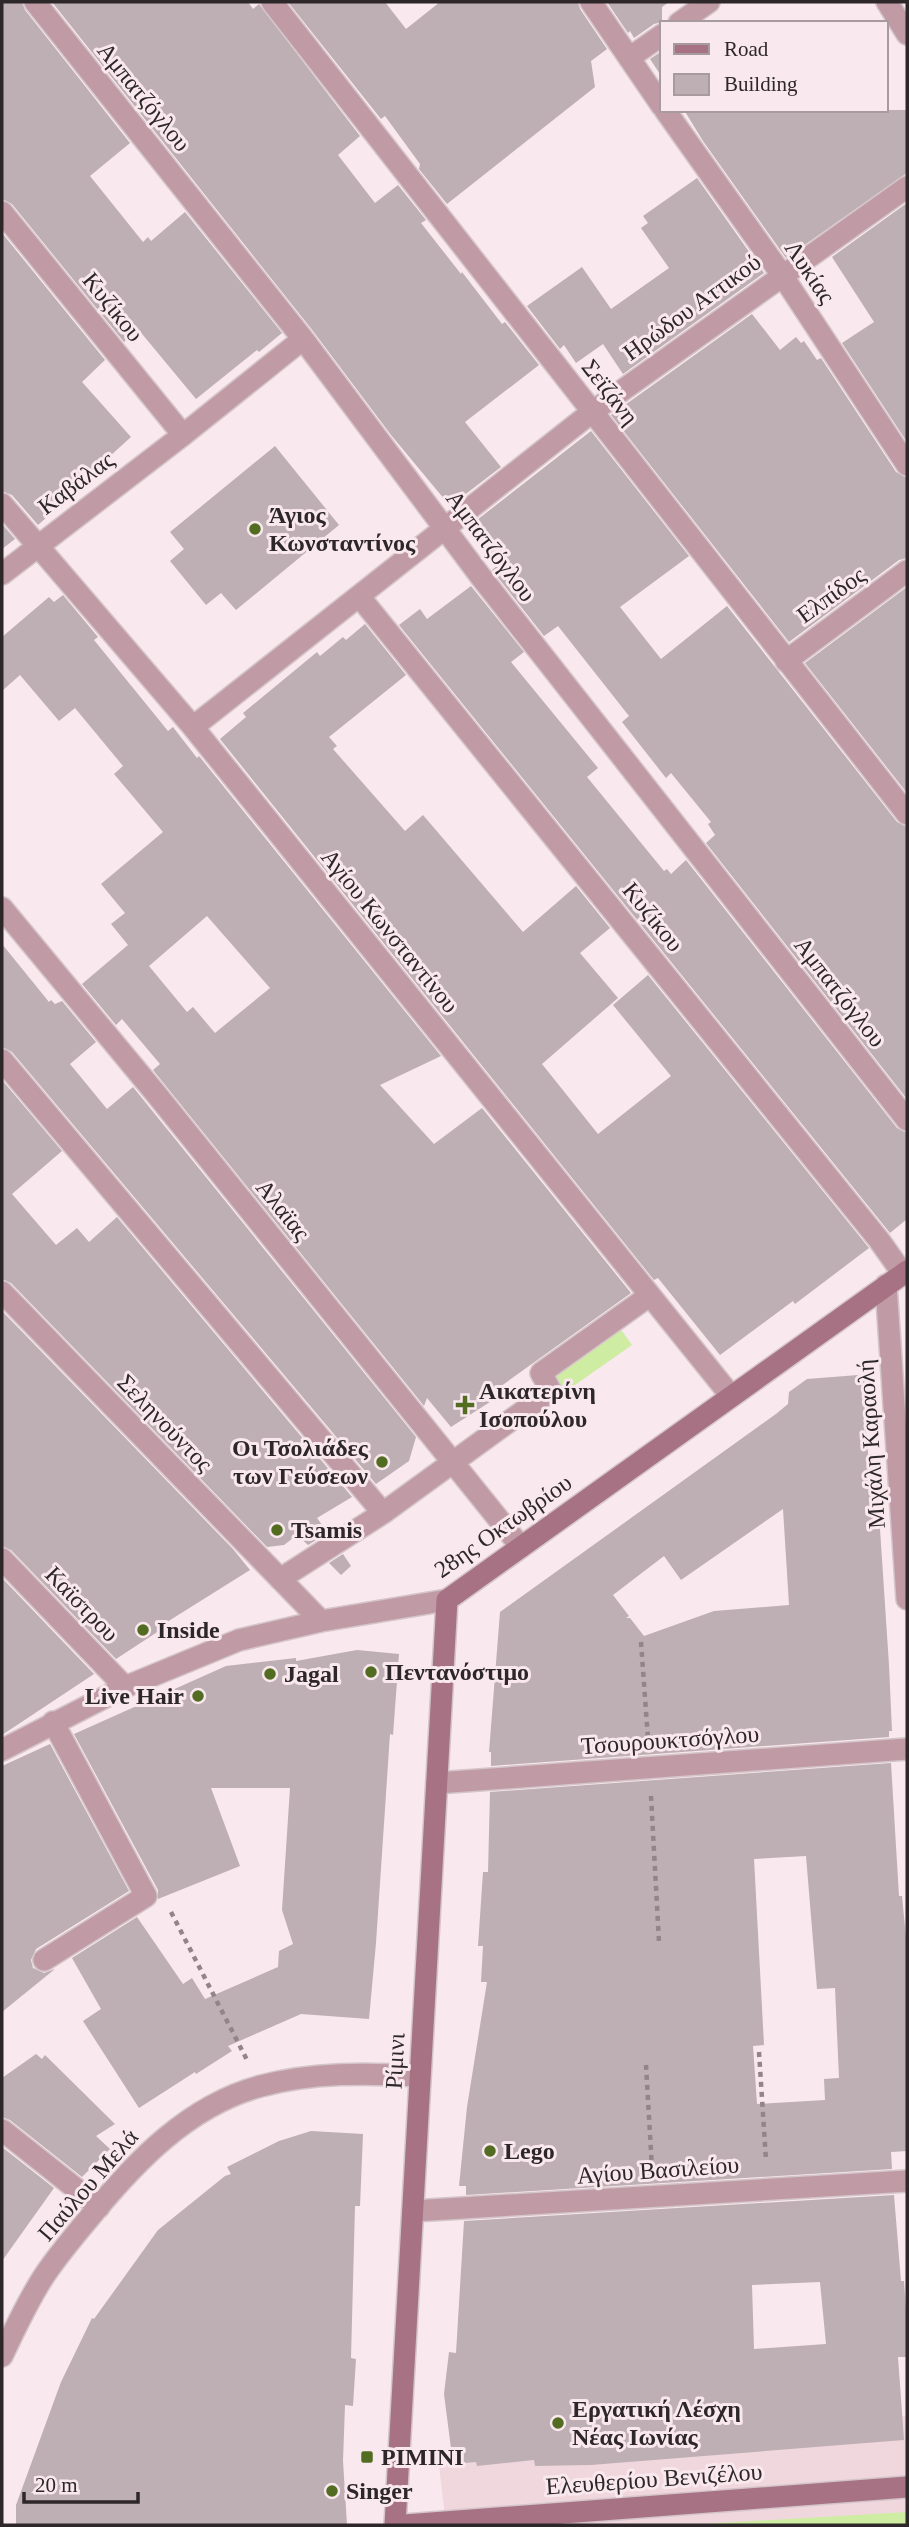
<svg xmlns="http://www.w3.org/2000/svg" width="909" height="2527" font-family="Georgia,serif">
	<style>
		.built { fill: #f0d7de }
		.green { fill: #ceeda3 }
		.building { fill: #beafb4; fill-rule: evenodd }
		.lines { fill: none; stroke-linecap: round; stroke-linejoin: round }
		.lane-casing { stroke: #d4c5ca; stroke-width: 24 }
		.street-casing { stroke: #d4c5ca; stroke-width: 24 }
		.secondary-casing { stroke: #d4c5ca; stroke-width: 24 }
		.path { stroke: #918589; stroke-width: 4.5; stroke-dasharray: 5 5; stroke-linecap: butt }
		.lane { stroke: #c09ba6; stroke-width: 21 }
		.street { stroke: #c09ba6; stroke-width: 21 }
		.secondary { stroke: #a77284; stroke-width: 21 }
		.poi-dot { fill: #526d21; stroke: #f9e8ed; stroke-width: 2.5 }
		.labels { text-anchor: middle; dominant-baseline: central; stroke-width: 6; stroke-linejoin: round; paint-order: stroke }
		.street-label { font-size: 24px; fill: #2d2729; stroke: #f9e8ed }
		.poi-label { font-size: 24px; font-weight: bold; fill: #2d2729; stroke: #f9e8ed; text-anchor: start }
	</style>
	<rect width="100%" height="100%" fill="#f9e8ed"/>
	<!-- built -->
	<path class="built" d="M 907,2416 L 907,2525 L 446,2525 L 438,2457 Z"/>
	<!-- green -->
	<path class="green" d="M 617,1324 L 632,1345 L 565,1392 L 550,1371 Z
		M 907,2512 L 907,2525 L 682,2525 Z"/>
	<!-- building -->
	<path class="building" d="M 2,2 L 22,2 L 25,10 L 130,143 L 90,176 L 143,242 L 148,237 L 151,241 L 185,212 L 282,333 L 259,352 L 257,350 L 196,399 L 138,329 L 124,342 L 12,204 L 2,199 Z
		M 52,2 L 248,2 L 253,9 L 259,4 L 360,136 L 338,155 L 375,203 L 398,185 L 426,220 L 421,223 L 461,274 L 462,272 L 502,324 L 505,322 L 539,365 L 465,422 L 501,467 L 450,506 L 391,435 L 313,331 Z
		M 288,2 L 385,2 L 406,29 L 440,2 L 578,2 L 580,9 L 607,49 L 591,61 L 595,87 L 447,204 L 419,169 L 420,164 L 385,116 L 381,119 Z
		M 607,2 L 669,2 L 662,7 L 662,22 L 654,24 L 634,38 L 630,31 L 628,33 Z
		M 662,51 L 662,77 L 650,59 Z
		M 684,110 L 907,110 L 907,173 L 786,258 L 703,141 Z
		M 697,178 L 764,273 L 623,374 L 603,344 L 576,363 L 564,345 L 560,349 L 527,306 L 582,267 L 611,309 L 669,268 L 641,228 L 648,223 L 643,216 Z
		M 907,203 L 907,442 L 842,343 L 874,322 L 832,257 Z
		M 2,233 L 105,360 L 82,382 L 131,437 L 89,475 L 91,478 L 38,525 L 12,495 L 2,491 Z
		M 752,314 L 780,350 L 796,337 L 801,343 L 804,341 L 817,360 L 821,358 L 896,472 L 907,478 L 907,558 L 899,560 L 789,642 L 611,415 Z
		M 591,431 L 689,556 L 620,607 L 661,659 L 727,606 L 897,822 L 907,827 L 907,1099 L 706,843 L 715,835 L 708,824 L 711,822 L 671,773 L 666,778 L 622,722 L 629,716 L 558,626 L 544,636 L 492,570 L 498,565 L 468,527 Z
		M 275,446 L 339,525 L 236,610 L 221,593 L 206,605 L 170,561 L 184,549 L 170,532 Z
		M 2,524 L 15,539 L 2,549 Z
		M 471,586 L 524,652 L 511,662 L 598,768 L 587,777 L 664,871 L 667,869 L 671,874 L 686,860 L 897,1128 L 907,1133 L 907,1219 L 890,1233 L 399,625 L 420,609 L 427,619 Z
		M 907,587 L 907,793 L 805,663 Z
		M 63,595 L 98,637 L 94,640 L 168,731 L 173,727 L 197,758 L 199,756 L 441,1056 L 380,1085 L 434,1144 L 482,1108 L 631,1293 L 490,1394 L 493,1400 L 451,1427 L 427,1398 L 424,1406 L 153,1070 L 160,1064 L 122,1019 L 116,1025 L 82,984 L 128,945 L 111,924 L 125,913 L 101,884 L 163,832 L 114,774 L 123,766 L 75,708 L 59,721 L 20,675 L 2,691 L 2,637 L 49,597 L 54,602 ZM 207,916 L 270,988 L 215,1033 L 193,1007 L 187,1012 L 149,966 Z
		M 365,624 L 406,675 L 329,737 L 337,746 L 333,749 L 405,831 L 423,815 L 523,932 L 576,886 L 610,928 L 580,953 L 618,998 L 542,1064 L 598,1134 L 671,1076 L 613,1005 L 648,975 L 869,1248 L 795,1304 L 793,1301 L 720,1355 L 658,1278 L 654,1280 L 220,739 L 246,717 L 243,713 L 317,652 L 320,656 L 343,637 L 346,640 Z
		M 2,944 L 49,1002 L 51,1000 L 55,1004 L 62,1001 L 96,1042 L 70,1064 L 107,1109 L 133,1087 L 416,1437 L 409,1461 L 376,1484 L 12,1052 L 2,1047 Z
		M 2,1080 L 62,1151 L 12,1194 L 56,1245 L 77,1228 L 89,1242 L 117,1217 L 352,1497 L 317,1518 L 328,1533 L 308,1545 L 297,1535 L 284,1545 L 267,1547 L 11,1283 L 2,1279 Z
		M 2,1311 L 233,1549 L 250,1570 L 167,1622 L 168,1625 L 116,1659 L 11,1550 L 2,1546 Z
		M 871,1374 L 875,1416 L 865,1417 L 873,1514 L 879,1514 L 889,1665 L 892,1731 L 889,1731 L 889,1737 L 491,1766 L 491,1752 L 489,1752 L 500,1612 L 776,1414 L 788,1404 L 789,1392 L 807,1379 ZM 783,1509 L 789,1605 L 714,1611 L 644,1636 L 630,1618 L 626,1618 L 629,1616 L 613,1595 L 664,1556 L 681,1580 Z
		M 343,1554 L 351,1566 L 341,1575 L 329,1563 Z
		M 2,1578 L 94,1674 L 2,1735 Z
		M 357,1650 L 399,1654 L 393,1735 L 390,1734 L 376,1943 L 369,2019 L 301,2014 L 228,2046 L 232,2051 L 196,2074 L 195,2072 L 139,2108 L 83,2021 L 101,2009 L 72,1958 L 137,1917 L 183,1984 L 192,1978 L 205,1999 L 278,1967 L 279,1951 L 293,1944 L 282,1910 L 290,1788 L 211,1788 L 240,1866 L 158,1899 L 158,1890 L 74,1734 L 226,1666 L 296,1658 L 296,1661 Z
		M 50,1744 L 129,1891 L 36,1949 L 31,1960 L 33,1968 L 44,1973 L 55,1969 L 2,2012 L 2,1766 Z
		M 891,1763 L 899,1896 L 902,1896 L 907,1948 L 907,2151 L 891,2152 L 892,2169 L 466,2195 L 466,2186 L 459,2186 L 467,2107 L 487,1982 L 481,1982 L 483,1946 L 478,1946 L 483,1872 L 488,1872 L 490,1792 ZM 806,1856 L 817,1989 L 835,1988 L 839,2078 L 824,2079 L 825,2100 L 757,2104 L 753,2046 L 764,2045 L 754,1859 Z
		M 36,2054 L 42,2059 L 45,2055 L 115,2124 L 96,2136 L 110,2149 L 82,2177 L 10,2120 L 2,2117 L 2,2078 Z
		M 311,2131 L 363,2134 L 360,2206 L 355,2206 L 351,2358 L 356,2359 L 353,2406 L 345,2405 L 343,2461 L 347,2525 L 16,2525 L 16,2505 L 61,2382 L 92,2318 L 94,2319 L 158,2230 L 225,2176 L 231,2174 L 227,2167 L 279,2141 Z
		M 2,2147 L 54,2188 L 2,2261 Z
		M 894,2195 L 901,2281 L 904,2281 L 907,2325 L 907,2357 L 898,2357 L 904,2440 L 591,2465 L 535,2466 L 534,2460 L 477,2466 L 476,2462 L 453,2464 L 444,2394 L 449,2352 L 456,2353 L 464,2221 ZM 820,2282 L 826,2344 L 754,2349 L 752,2285 Z"/>
	<g class="lines">
		<defs>
			<path id="lane" d="M 44,1960 L 146,1896 L 53,1722
				M 2,2130 L 99,2207"/>
			<path id="street" d="M 35,2 L 303,339 L 481,577 L 907,1120
				M 272,2 L 907,814
				M 591,2 L 662,106
				M 887,2 L 907,34
				M 679,23 L 709,2
				M 629,58 L 662,35
				M 665,110 L 782,275 L 907,465
				M 2,212 L 183,435
				M 2,504 L 193,727 L 731,1396
				M 2,574 L 183,435 L 303,339
				M 359,596 L 879,1240 L 903,1274
				M 786,661 L 907,571
				M 193,727 L 592,412 L 907,187
				M 2,908 L 157,1095 L 521,1547
				M 2,1060 L 383,1513
				M 886,1285 L 907,1599
				M 2,1292 L 321,1621
				M 2,1559 L 125,1687
				M 280,1579 L 383,1513 L 551,1391 L 541,1373 L 649,1296
				M 2,1750 L 125,1687 L 239,1640 L 321,1621 L 447,1600
				M 437,1783 L 907,1749
				M 413,2211 L 907,2181
				M 2,2356 C 15,2329 27,2302 44,2276 C 58,2255 74,2236 90,2217 C 135,2162 189,2105 261,2086 C 313,2072 367,2073 420,2076"/>
			<path id="secondary" d="M 395,2525 L 447,1600 L 907,1271
				M 405,2525 L 907,2487"/>
		</defs>
		<!-- lane casing -->
		<use href="#lane" class="lane-casing"/>
		<!-- street casing -->
		<use href="#street" class="street-casing"/>
		<!-- secondary casing -->
		<use href="#secondary" class="secondary-casing"/>
		<!-- path -->
		<path class="path" d="M 641,1642 L 648,1739
			M 651,1796 L 659,1942
			M 171,1912 L 247,2060
			M 759,2052 L 766,2160
			M 646,2065 L 652,2169"/>
		<!-- lane -->
		<use href="#lane" class="lane"/>
		<!-- street -->
		<use href="#street" class="street"/>
		<!-- secondary -->
		<use href="#secondary" class="secondary"/>
	</g>
	<!-- markers -->
	<g class="poi-dot">
		<circle cx="255" cy="529" r="7"/>
		<path d="M461.5 1394.5h7v7h7v7h-7v7h-7v-7h-7v-7h7z"/>
		<circle cx="382" cy="1462" r="7"/>
		<circle cx="277" cy="1530" r="7"/>
		<circle cx="143" cy="1630" r="7"/>
		<circle cx="371" cy="1672" r="7"/>
		<circle cx="270" cy="1674" r="7"/>
		<circle cx="198" cy="1696" r="7"/>
		<circle cx="490" cy="2151" r="7"/>
		<circle cx="558" cy="2423" r="7"/>
		<rect x="360" y="2450" width="14" height="14" rx="3.5"/>
		<circle cx="332" cy="2491" r="7"/>
	</g>
	<g class="labels">
		<!-- street labels -->
		<g class="street-label">
			<text transform="translate(144 97) rotate(51)">Αμπατζόγλου</text>
			<text transform="translate(810 272) rotate(56)">Λυκίας</text>
			<text transform="translate(113 307) rotate(51)">Κυζίκου</text>
			<text transform="translate(692 307) rotate(-36)">Ηρώδου Αττικού</text>
			<text transform="translate(610 392) rotate(52)">Σεϊζάνη</text>
			<text transform="translate(76 483) rotate(-37)">Καβάλας</text>
			<text transform="translate(491 546) rotate(53)">Αμπατζόγλου</text>
			<text transform="translate(831 595) rotate(-36)">Ελπίδος</text>
			<text transform="translate(653 917) rotate(51)">Κυζίκου</text>
			<text transform="translate(390 931) rotate(51)">Αγίου Κωνσταντίνου</text>
			<text transform="translate(840 992) rotate(52)">Αμπατζόγλου</text>
			<text transform="translate(283 1210) rotate(51)">Αλαϊας</text>
			<text transform="translate(165 1423) rotate(46)">Σεληνούντος</text>
			<text transform="translate(871 1444) rotate(-94)">Μιχάλη Καραολή</text>
			<text transform="translate(503 1526) rotate(-35)">28ης Οκτωβρίου</text>
			<text transform="translate(82 1604) rotate(46)">Καϊστρου</text>
			<text transform="translate(670 1740) rotate(-4)">Τσουρουκτσόγλου</text>
			<text transform="translate(395 2061) rotate(-87)">Ρίμινι</text>
			<text transform="translate(658 2170) rotate(-4)">Αγίου Βασιλείου</text>
			<text transform="translate(88 2185) rotate(-49)">Παύλου Μελά</text>
			<text transform="translate(654 2479) rotate(-4)">Ελευθερίου Βενιζέλου</text>
		</g>
		<!-- poi labels -->
		<g class="poi-label">
			<text x="269" y="515">Άγιος<tspan x="269" dy="28">Κωνσταντίνος</tspan></text>
			<text x="479" y="1391">Αικατερίνη<tspan x="479" dy="28">Ισοπούλου</tspan></text>
			<text x="368" y="1448" text-anchor="end">Οι Τσολιάδες<tspan x="368" dy="28">των Γεύσεων</tspan></text>
			<text x="291" y="1530">Tsamis</text>
			<text x="157" y="1630">Inside</text>
			<text x="385" y="1672">Πεντανόστιμο</text>
			<text x="284" y="1674">Jagal</text>
			<text x="184" y="1696" text-anchor="end">Live Hair</text>
			<text x="504" y="2151">Lego</text>
			<text x="572" y="2409">Εργατική Λέσχη<tspan x="572" dy="28">Νέας Ιωνίας</tspan></text>
			<text x="381" y="2457">ΡΙΜΙΝΙ</text>
			<text x="346" y="2491">Singer</text>
		</g>
	</g>
	<!-- border -->
	<rect width="909" height="2527" fill="none" stroke="#2d2729" stroke-width="7"/>
	<!-- legend -->
	<rect x="660" y="21" width="228" height="91" fill="#f9e8ed" stroke="#a79b9f" stroke-width="2"/>
	<rect x="674" y="44" width="35" height="10" fill="#a77284" stroke="#a79b9f" stroke-width="2"/>
	<text x="724" y="56" font-size="21" fill="#2d2729">Road</text>
	<rect x="674" y="74" width="35" height="21" fill="#beafb4" stroke="#a79b9f" stroke-width="2"/>
	<text x="724" y="91" font-size="21" fill="#2d2729">Building</text>
	<!-- scale -->
	<path d="M24 2492v10h114v-10" fill="none" stroke="#2d2729" stroke-width="3.5"/>
	<text x="35" y="2492" font-size="21" fill="#2d2729" stroke="#f9e8ed" stroke-width="5" paint-order="stroke">20 m</text>
</svg>
